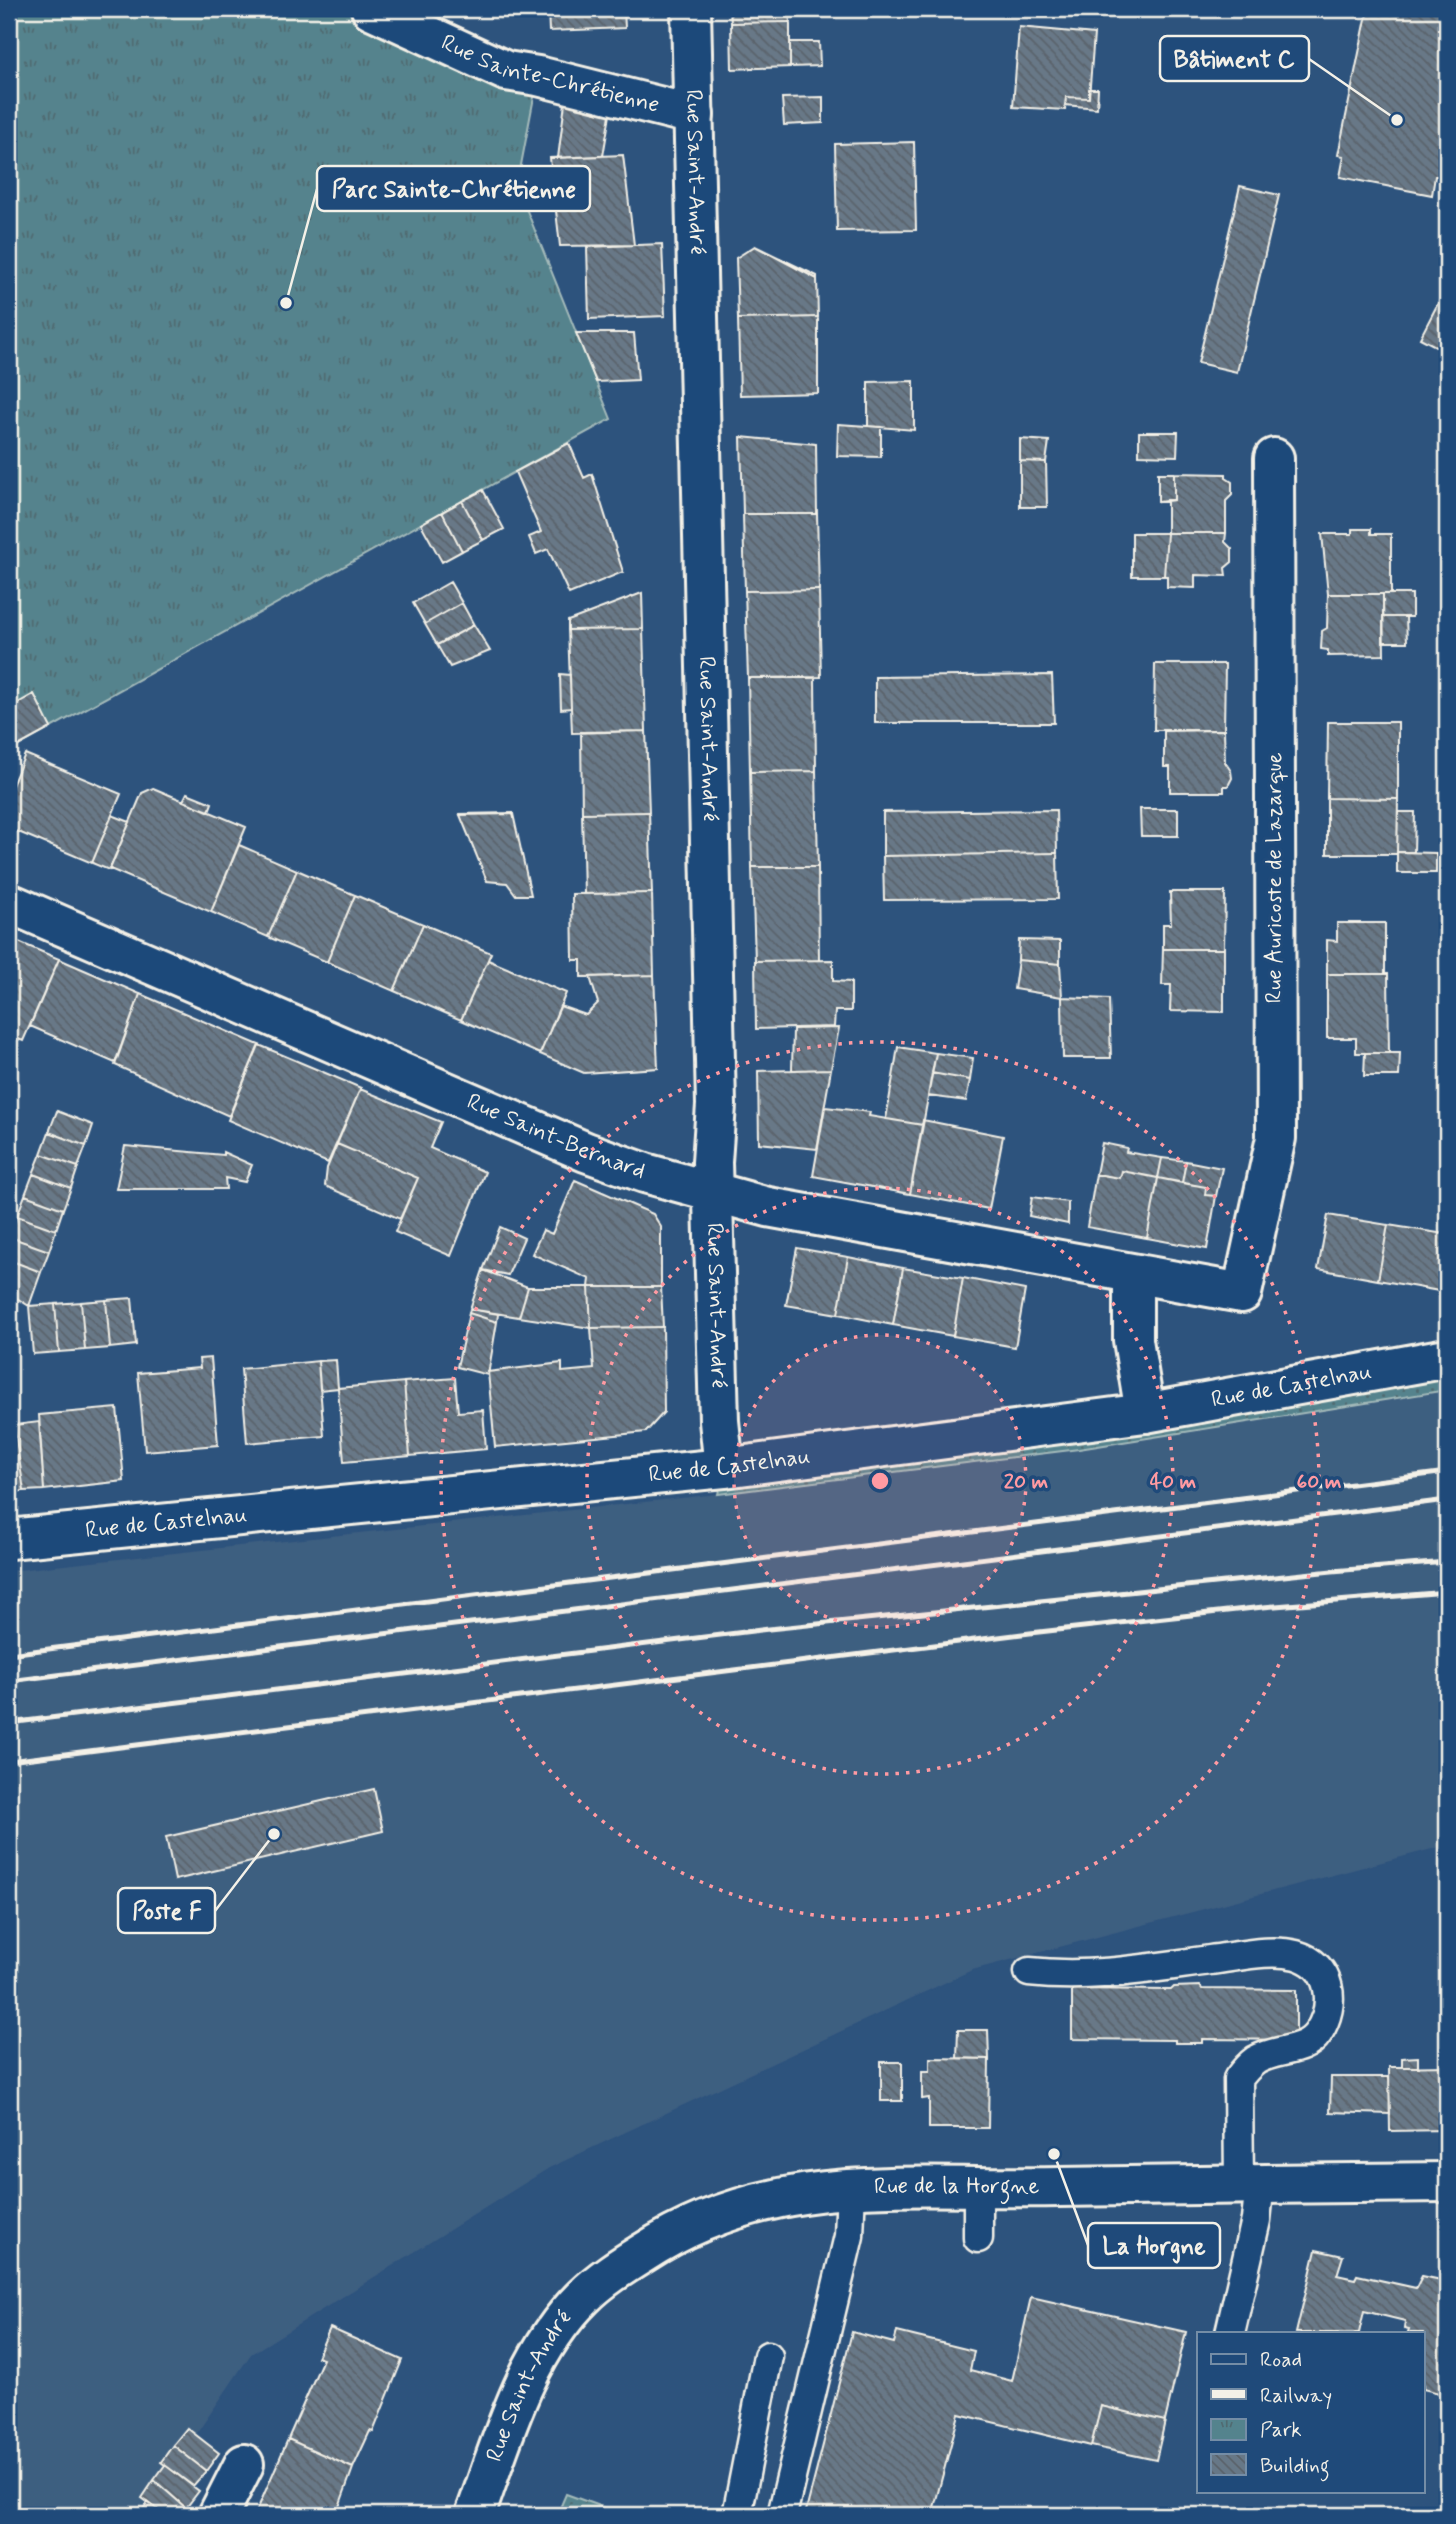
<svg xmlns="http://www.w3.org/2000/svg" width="1456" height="2524" font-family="Mynerve,sans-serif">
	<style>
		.built { fill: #3e5e80 }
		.grass { fill: url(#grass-dots); stroke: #a4baba; stroke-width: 2 }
		.park { fill: url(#park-tufts); stroke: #a4baba; stroke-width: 2 }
		.building { fill: url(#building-back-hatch); stroke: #f4f1e8; stroke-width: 2 }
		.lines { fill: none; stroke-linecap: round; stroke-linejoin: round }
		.lane-casing { stroke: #f4f1e8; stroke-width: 33 }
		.street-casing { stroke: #f4f1e8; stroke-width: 44 }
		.secondary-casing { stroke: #f4f1e8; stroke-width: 44 }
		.lane { stroke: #1f4a7a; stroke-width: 28 }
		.street { stroke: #1f4a7a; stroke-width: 38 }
		.secondary { stroke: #1f4a7a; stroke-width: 38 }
		.rail { stroke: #f4f1e8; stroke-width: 5 }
		.ring { fill: none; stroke: #ff9aa2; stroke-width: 3.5; stroke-dasharray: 3.5 7 }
		.labels { text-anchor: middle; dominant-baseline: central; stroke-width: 7; stroke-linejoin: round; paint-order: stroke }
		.street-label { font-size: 23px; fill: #f4f1e8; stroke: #1f4a7a }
		.centre { fill: #ff9aa2; stroke: #1f4a7a; stroke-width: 3.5 }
		.ring-label { font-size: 21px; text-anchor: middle; font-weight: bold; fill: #ff9aa2; stroke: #1f4a7a; stroke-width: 7; stroke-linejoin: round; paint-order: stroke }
		.leader { fill: none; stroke: #f4f1e8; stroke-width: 2.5 }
		.callout-dot { fill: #f4f1e8; stroke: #1f4a7a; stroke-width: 2.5 }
		.callout { fill: #1f4a7a; stroke: #f4f1e8; stroke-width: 2.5 }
		.callout-label { font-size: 24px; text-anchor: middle; font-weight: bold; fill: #f4f1e8 }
	</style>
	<defs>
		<pattern id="grass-dots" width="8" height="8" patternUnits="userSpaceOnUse" patternTransform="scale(1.75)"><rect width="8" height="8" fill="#54838d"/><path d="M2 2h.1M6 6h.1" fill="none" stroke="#506b71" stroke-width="1.8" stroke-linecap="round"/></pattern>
		<pattern id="park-tufts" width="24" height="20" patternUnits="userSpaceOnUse" patternTransform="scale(1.75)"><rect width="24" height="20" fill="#54838d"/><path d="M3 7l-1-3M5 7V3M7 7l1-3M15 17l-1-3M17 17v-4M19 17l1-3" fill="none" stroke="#506b71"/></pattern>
		<pattern id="building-back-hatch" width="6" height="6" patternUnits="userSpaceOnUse" patternTransform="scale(1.75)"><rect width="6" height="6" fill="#677887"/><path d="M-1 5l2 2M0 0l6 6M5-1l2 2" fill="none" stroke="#5a626a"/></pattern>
	</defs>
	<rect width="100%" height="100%" fill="#2d537d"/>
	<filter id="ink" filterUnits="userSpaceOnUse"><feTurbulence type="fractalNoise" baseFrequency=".0143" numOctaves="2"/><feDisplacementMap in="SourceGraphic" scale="14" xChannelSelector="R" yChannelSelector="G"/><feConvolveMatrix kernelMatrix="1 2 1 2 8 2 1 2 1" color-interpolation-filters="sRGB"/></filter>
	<g filter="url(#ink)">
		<!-- built -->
		<path class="built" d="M 1447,1390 L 1447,1845 L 972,1970 L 549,2168 L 251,2354 L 141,2515 L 9,2515 L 9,1571 L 718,1494 L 1079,1449 Z"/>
		<!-- grass -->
		<path class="grass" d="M 1447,1358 L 1447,1390 L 1079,1449 L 718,1494 L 724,1468 Z
			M 566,2494 L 624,2515 L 557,2515 Z"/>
		<!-- park -->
		<path class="park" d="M 9,9 L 371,9 L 538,76 L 517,186 L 611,419 L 9,751 Z"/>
		<!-- building -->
		<path class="building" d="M 548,9 L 624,9 L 625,28 L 549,31 Z
			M 730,9 L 789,9 L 790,22 L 731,23 Z
			M 1368,9 L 1447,9 L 1447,142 L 1440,176 L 1435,176 L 1432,195 L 1340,177 L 1344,156 L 1338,155 Z
			M 790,22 L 790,67 L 732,69 L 731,23 Z
			M 1019,27 L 1094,34 L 1089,98 L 1066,97 L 1065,110 L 1013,107 Z
			M 790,42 L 819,42 L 820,66 L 790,67 Z
			M 1089,89 L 1098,89 L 1097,108 L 1065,105 L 1066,97 L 1089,98 Z
			M 566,95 L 612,103 L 603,156 L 558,158 Z
			M 823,97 L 823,123 L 784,125 L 782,98 Z
			M 914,142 L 916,230 L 837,231 L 835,144 Z
			M 623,155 L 634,245 L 560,246 L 550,158 Z
			M 1240,186 L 1279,195 L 1237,372 L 1198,363 Z
			M 662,244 L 665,316 L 589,319 L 587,247 Z
			M 755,246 L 817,276 L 817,279 Z
			M 755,246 L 817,279 L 818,317 L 738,319 L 736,258 Z
			M 1447,286 L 1447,347 L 1445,346 L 1443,350 L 1420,338 Z
			M 818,317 L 818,393 L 740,395 L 738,319 Z
			M 576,333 L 634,333 L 638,380 L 596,382 Z
			M 914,381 L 914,430 L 868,426 L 868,382 Z
			M 838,424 L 881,427 L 881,457 L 837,456 Z
			M 1139,432 L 1178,432 L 1177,456 L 1139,455 Z
			M 741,437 L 816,444 L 817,514 L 743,514 Z
			M 1020,439 L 1049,441 L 1046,462 L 1020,461 Z
			M 569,443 L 584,478 L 592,474 L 623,572 L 569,594 L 548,549 L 536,554 L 529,537 L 541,532 L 515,472 Z
			M 1020,461 L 1046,462 L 1047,507 L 1020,507 Z
			M 1158,473 L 1174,473 L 1174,500 L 1158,502 Z
			M 1174,473 L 1226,474 L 1226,478 L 1232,482 L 1232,495 L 1226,501 L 1226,533 L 1167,533 L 1167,500 L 1174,500 Z
			M 483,490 L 504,529 L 483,540 L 462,501 Z
			M 462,501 L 483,540 L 462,551 L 442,512 Z
			M 442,512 L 462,551 L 442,562 L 421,524 Z
			M 743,514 L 817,514 L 819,590 L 745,591 Z
			M 1352,529 L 1371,529 L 1371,534 L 1391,534 L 1391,594 L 1328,594 L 1322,534 L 1352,534 Z
			M 1132,533 L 1167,533 L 1164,576 L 1132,576 Z
			M 1167,533 L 1226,533 L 1225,542 L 1232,549 L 1232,562 L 1225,568 L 1226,576 L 1195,575 L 1195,588 L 1167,587 L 1167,576 L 1164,576 Z
			M 450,582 L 462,603 L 425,624 L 413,603 Z
			M 819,590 L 821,677 L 748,678 L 745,591 Z
			M 642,593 L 643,629 L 568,630 L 568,621 Z
			M 1328,594 L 1383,594 L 1384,655 L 1328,656 L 1328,650 L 1321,649 L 1322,631 L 1327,628 Z
			M 1383,594 L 1412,594 L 1412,617 L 1383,617 Z
			M 462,603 L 474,625 L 437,645 L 425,624 Z
			M 1383,617 L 1406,617 L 1407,642 L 1383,642 Z
			M 474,625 L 490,651 L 450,667 L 437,645 Z
			M 643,629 L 646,731 L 572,733 L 568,630 Z
			M 1155,664 L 1225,664 L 1224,730 L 1154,730 Z
			M 560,674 L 570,675 L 571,708 L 561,709 Z
			M 1052,675 L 1054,723 L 875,723 L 875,677 Z
			M 748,678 L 815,678 L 816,771 L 750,772 Z
			M 34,694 L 51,728 L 9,751 L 9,708 Z
			M 1328,722 L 1398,722 L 1398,799 L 1327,798 Z
			M 1224,730 L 1225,762 L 1231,771 L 1232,778 L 1228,786 L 1224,786 L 1224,792 L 1170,792 L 1170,767 L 1164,767 L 1164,731 Z
			M 646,731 L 649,812 L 582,813 L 581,732 Z
			M 25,754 L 121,794 L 92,863 L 9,828 L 9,793 Z
			M 816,771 L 818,867 L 752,867 L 750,772 Z
			M 153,788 L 246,827 L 211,912 L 110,869 L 142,793 Z
			M 187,793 L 212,803 L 209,811 L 183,801 Z
			M 1327,798 L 1398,799 L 1397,854 L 1327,854 Z
			M 1140,809 L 1178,809 L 1178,836 L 1141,836 Z
			M 1056,810 L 1057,853 L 883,856 L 883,812 Z
			M 649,812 L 652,893 L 584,894 L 582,813 Z
			M 1398,812 L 1415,812 L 1414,852 L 1397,852 Z
			M 513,813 L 513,814 L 460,815 L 460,814 Z
			M 513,814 L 531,895 L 516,895 L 507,883 L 487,881 L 460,815 Z
			M 112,815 L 130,822 L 109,870 L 92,863 Z
			M 239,845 L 297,870 L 268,937 L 211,912 Z
			M 1397,852 L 1436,853 L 1436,873 L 1397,873 Z
			M 1057,853 L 1058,899 L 884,900 L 883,856 Z
			M 752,867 L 818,867 L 819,960 L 755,961 Z
			M 297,870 L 355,895 L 327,962 L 268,937 Z
			M 1170,892 L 1225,892 L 1224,949 L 1163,949 L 1163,924 L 1171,924 Z
			M 652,893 L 654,975 L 581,977 L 581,960 L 573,960 L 572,894 Z
			M 355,895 L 423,924 L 394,991 L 327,962 Z
			M 1337,923 L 1385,923 L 1385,974 L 1327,974 L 1327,940 L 1337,941 Z
			M 423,924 L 491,953 L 461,1020 L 394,991 Z
			M 9,938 L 59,959 L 23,1041 L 9,1035 Z
			M 1019,940 L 1060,941 L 1060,964 L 1018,960 Z
			M 1163,949 L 1224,949 L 1224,1012 L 1170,1011 L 1171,985 L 1162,985 Z
			M 59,959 L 140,994 L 115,1063 L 30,1026 Z
			M 488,960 L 566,993 L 540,1054 L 461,1020 Z
			M 833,960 L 833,981 L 851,982 L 851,1011 L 835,1011 L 834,1027 L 756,1029 L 755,961 Z
			M 1018,960 L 1060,964 L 1062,997 L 1014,989 Z
			M 1327,974 L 1388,974 L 1389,1053 L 1356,1053 L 1356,1038 L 1327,1038 Z
			M 654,975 L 658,1068 L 584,1073 L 540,1054 L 560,1006 L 586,1015 L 598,1003 L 590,977 Z
			M 140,994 L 259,1045 L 229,1116 L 115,1065 Z
			M 1062,997 L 1109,999 L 1111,1058 L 1063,1058 Z
			M 839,1028 L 831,1069 L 792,1070 L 793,1029 Z
			M 259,1045 L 361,1088 L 328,1163 L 228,1120 Z
			M 898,1047 L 936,1053 L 923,1125 L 886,1119 Z
			M 936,1053 L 973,1058 L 970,1080 L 932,1073 Z
			M 1365,1053 L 1400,1053 L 1399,1076 L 1364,1076 Z
			M 831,1069 L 817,1149 L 759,1143 L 758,1071 Z
			M 932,1073 L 970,1080 L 966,1101 L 928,1096 Z
			M 360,1089 L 441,1122 L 430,1148 L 485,1172 L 451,1256 L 395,1232 L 418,1178 L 337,1144 Z
			M 825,1107 L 870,1112 L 869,1116 L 923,1125 L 910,1194 L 813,1176 Z
			M 57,1111 L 93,1125 L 86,1146 L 49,1132 Z
			M 923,1120 L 1003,1136 L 989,1209 L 910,1194 Z
			M 49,1132 L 86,1146 L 78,1167 L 41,1154 Z
			M 1102,1143 L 1127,1148 L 1126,1152 L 1162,1158 L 1158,1178 L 1122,1171 L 1120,1178 L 1096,1174 Z
			M 337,1144 L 418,1178 L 400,1219 L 325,1186 L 327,1168 Z
			M 125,1146 L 223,1155 L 223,1152 L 252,1165 L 245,1182 L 225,1178 L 226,1189 L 116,1189 Z
			M 41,1154 L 78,1167 L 71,1188 L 33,1174 Z
			M 1162,1158 L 1186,1161 L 1182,1183 L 1158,1178 Z
			M 1186,1161 L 1222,1168 L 1216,1196 L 1205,1195 L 1206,1187 L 1182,1183 Z
			M 1122,1171 L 1158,1178 L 1147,1238 L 1087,1227 L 1096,1174 L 1120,1178 Z
			M 33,1174 L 71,1188 L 63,1209 L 25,1195 Z
			M 1158,1178 L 1206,1187 L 1205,1195 L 1216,1196 L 1207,1249 L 1147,1238 Z
			M 575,1180 L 653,1214 L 661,1227 L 661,1287 L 589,1287 L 590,1279 L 532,1254 L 543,1230 L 552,1234 Z
			M 25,1195 L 63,1209 L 56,1230 L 17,1216 Z
			M 1032,1197 L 1068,1202 L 1068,1224 L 1029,1216 Z
			M 1447,1210 L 1447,1285 L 1440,1284 Z
			M 1328,1215 L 1388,1225 L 1378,1280 L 1318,1269 Z
			M 17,1216 L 56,1230 L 49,1251 L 10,1237 Z
			M 1388,1225 L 1445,1234 L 1439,1291 L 1378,1280 Z
			M 500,1227 L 524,1238 L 508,1275 L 483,1270 Z
			M 10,1237 L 49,1251 L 41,1272 L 9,1260 Z
			M 797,1248 L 848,1257 L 838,1314 L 786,1305 Z
			M 848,1257 L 903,1268 L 893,1325 L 838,1314 Z
			M 9,1260 L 41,1272 L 29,1306 L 9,1293 Z
			M 903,1268 L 963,1278 L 953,1336 L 893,1325 Z
			M 483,1270 L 528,1287 L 519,1317 L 470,1309 Z
			M 963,1278 L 1025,1290 L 1015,1347 L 953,1336 Z
			M 528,1287 L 589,1287 L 591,1328 L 519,1317 Z
			M 589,1287 L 661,1287 L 663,1327 L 591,1328 Z
			M 132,1298 L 136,1345 L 110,1348 L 106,1300 Z
			M 106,1300 L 110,1348 L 85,1350 L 81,1302 Z
			M 81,1302 L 85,1350 L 59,1352 L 55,1304 Z
			M 55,1304 L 59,1352 L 33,1354 L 29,1306 Z
			M 470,1309 L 498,1314 L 497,1322 L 469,1313 Z
			M 469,1313 L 497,1322 L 488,1375 L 457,1367 Z
			M 663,1327 L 664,1412 L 646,1432 L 495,1447 L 488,1372 L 562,1363 L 562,1372 L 594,1369 L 591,1328 Z
			M 211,1358 L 218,1445 L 145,1451 L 138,1373 L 200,1368 L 199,1359 Z
			M 336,1360 L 338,1388 L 320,1390 L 318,1361 Z
			M 318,1361 L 324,1436 L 247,1443 L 241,1369 Z
			M 455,1378 L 458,1412 L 483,1410 L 486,1449 L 410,1456 L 404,1382 Z
			M 404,1382 L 410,1456 L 344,1462 L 338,1388 Z
			M 117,1408 L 124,1481 L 44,1490 L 39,1415 Z
			M 39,1422 L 44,1490 L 24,1491 L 14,1425 Z
			M 9,1425 L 14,1425 L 24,1491 L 9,1493 Z
			M 374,1789 L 383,1831 L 175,1880 L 166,1837 Z
			M 1200,1986 L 1202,1989 L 1296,1990 L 1296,2040 L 1202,2039 L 1202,2043 L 1175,2043 L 1175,2040 L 1072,2039 L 1072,1989 L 1171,1990 L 1174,1987 Z
			M 958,2030 L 988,2030 L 989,2059 L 957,2058 Z
			M 1418,2057 L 1418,2067 L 1402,2067 L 1402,2058 Z
			M 930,2058 L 989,2059 L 988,2128 L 929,2128 L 929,2098 L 922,2099 L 922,2071 L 930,2071 Z
			M 881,2062 L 902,2062 L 902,2101 L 881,2101 Z
			M 1447,2066 L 1447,2130 L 1390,2131 L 1389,2067 Z
			M 1331,2077 L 1389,2077 L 1390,2114 L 1330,2112 Z
			M 1316,2250 L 1343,2256 L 1337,2275 L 1355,2279 L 1357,2275 L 1416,2288 L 1422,2276 L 1446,2281 L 1441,2300 L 1447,2302 L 1447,2395 L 1423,2389 L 1423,2333 L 1408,2333 L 1409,2330 L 1404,2329 L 1405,2321 L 1364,2311 L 1359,2333 L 1296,2333 Z
			M 1031,2297 L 1186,2332 L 1165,2421 L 1101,2406 L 1091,2446 L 959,2414 L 932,2515 L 805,2515 L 852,2332 L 894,2343 L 897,2332 L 974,2351 L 970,2370 L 1012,2381 Z
			M 330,2328 L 402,2360 L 373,2432 L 370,2431 L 353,2468 L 288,2439 L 323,2359 L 317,2357 Z
			M 1101,2406 L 1165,2421 L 1156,2460 L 1091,2446 Z
			M 187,2428 L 219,2453 L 206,2471 L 173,2445 Z
			M 288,2439 L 353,2468 L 336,2515 L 255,2515 Z
			M 173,2445 L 206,2471 L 193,2486 L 161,2462 Z
			M 165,2465 L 199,2491 L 186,2508 L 154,2480 Z
			M 154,2480 L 186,2508 L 181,2515 L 165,2515 L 142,2498 Z
			M 148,2502 L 165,2515 L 139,2515 Z"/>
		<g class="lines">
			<defs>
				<path id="lane" d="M 1029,1972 C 1091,1979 1150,1968 1210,1960 C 1237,1957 1269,1948 1296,1955 C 1332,1965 1337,2004 1318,2033 C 1305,2053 1276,2048 1256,2060 C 1249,2065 1243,2072 1238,2079 L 1239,2184
					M 978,2238 L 978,2187
					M 1230,2333 L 1256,2220 L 1260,2183
					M 737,2515 L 768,2356
					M 782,2515 L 849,2236 L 851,2188"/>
				<g id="street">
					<path id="s1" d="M 371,9 L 506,71 L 538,76 L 694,115"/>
					<path id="s2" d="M 691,9 L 716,1105 L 712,1162 L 719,1421 L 724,1468"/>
					<path id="s3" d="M 9,903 L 586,1152 L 645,1173 L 768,1207 L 1242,1293 L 1276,1138 L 1274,458"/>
					<path d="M 1133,1274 L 1133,1340 L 1145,1413"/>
					<path d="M 218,2515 L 244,2464"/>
				</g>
				<g id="secondary">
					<path id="s4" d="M 9,1539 L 724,1468 L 1145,1413 L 1447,1358"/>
					<path id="s5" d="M 475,2515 C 502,2441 525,2354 583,2297 C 601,2279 622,2266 643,2253 C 773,2168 912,2190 1059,2187 C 1188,2185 1318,2183 1447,2182"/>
				</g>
			</defs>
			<!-- lane casing -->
			<use href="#lane" class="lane-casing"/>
			<!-- street casing -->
			<use href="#street" class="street-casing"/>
			<!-- secondary casing -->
			<use href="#secondary" class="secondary-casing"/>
			<!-- lane -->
			<use href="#lane" class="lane"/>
			<!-- street -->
			<use href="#street" class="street"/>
			<!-- secondary -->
			<use href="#secondary" class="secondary"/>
			<!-- rail -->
			<path class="rail" d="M 9,1654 L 1447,1472
				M 9,1681 L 1447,1500
				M 9,1723 L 769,1629 L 1332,1571 L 1447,1562
				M 9,1761 L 1030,1633 L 1263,1607 L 1447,1592"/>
		</g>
	</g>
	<!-- distance rings -->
	<circle cx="880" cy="1481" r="146" fill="#ff9aa2" fill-opacity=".12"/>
	<g class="ring">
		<circle cx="880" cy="1481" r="146"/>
		<circle cx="880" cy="1481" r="293"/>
		<circle cx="880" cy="1481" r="439"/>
	</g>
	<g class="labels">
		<!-- street labels -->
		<g class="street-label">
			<text stroke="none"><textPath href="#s1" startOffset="192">Rue Sainte-Chrétienne</textPath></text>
			<text stroke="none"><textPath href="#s2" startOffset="163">Rue Saint-André</textPath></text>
			<text stroke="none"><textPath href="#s2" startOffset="730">Rue Saint-André</textPath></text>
			<text transform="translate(1275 878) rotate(-90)">Rue Auricoste de Lazarque</text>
			<text stroke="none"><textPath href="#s3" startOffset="595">Rue Saint-Bernard</textPath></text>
			<text stroke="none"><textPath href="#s2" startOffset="1297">Rue Saint-André</textPath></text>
			<text stroke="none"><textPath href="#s4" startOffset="1292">Rue de Castelnau</textPath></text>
			<text stroke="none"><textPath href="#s4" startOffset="724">Rue de Castelnau</textPath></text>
			<text stroke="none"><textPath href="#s4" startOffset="158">Rue de Castelnau</textPath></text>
			<text stroke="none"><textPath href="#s5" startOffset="646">Rue de la Horgne</textPath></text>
			<text stroke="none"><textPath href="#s5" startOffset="140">Rue Saint-André</textPath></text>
		</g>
	</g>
	<circle cx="880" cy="1481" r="10" class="centre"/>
	<g class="ring-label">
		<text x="1026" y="1488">20 m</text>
		<text x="1173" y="1488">40 m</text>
		<text x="1319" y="1488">60 m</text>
	</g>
	<!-- callouts -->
	<path class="leader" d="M1397 120L1309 59M286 303L317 189M274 1834L215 1911M1054 2154L1088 2245"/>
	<g class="callout-dot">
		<circle cx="1397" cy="120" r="7"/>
		<circle cx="286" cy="303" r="7"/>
		<circle cx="274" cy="1834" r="7"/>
		<circle cx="1054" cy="2154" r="7"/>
	</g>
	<g class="callout">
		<rect x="1160" y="36" width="149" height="45" rx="7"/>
		<rect x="317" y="166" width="273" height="45" rx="7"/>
		<rect x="118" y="1888" width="97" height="45" rx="7"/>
		<rect x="1088" y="2223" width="132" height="45" rx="7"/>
	</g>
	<g class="callout-label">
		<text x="1234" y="67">Bâtiment C</text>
		<text x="454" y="197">Parc Sainte-Chrétienne</text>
		<text x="167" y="1919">Poste F</text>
		<text x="1154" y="2254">La Horgne</text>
	</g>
	<!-- margin -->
	<rect width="1456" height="2524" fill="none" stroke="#1f4a7a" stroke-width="35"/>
	<rect x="18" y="18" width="1421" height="2489" fill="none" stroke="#f4f1e8" stroke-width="2.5" filter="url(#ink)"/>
	<!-- legend -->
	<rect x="1197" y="2332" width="228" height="161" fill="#1f4a7a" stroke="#748da6" stroke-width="2"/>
	<rect x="1211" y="2354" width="35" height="10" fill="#1f4a7a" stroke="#748da6" stroke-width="2"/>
	<text x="1260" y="2366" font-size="21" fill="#f4f1e8">Road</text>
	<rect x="1211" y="2389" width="35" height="10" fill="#f4f1e8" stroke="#748da6" stroke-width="2"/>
	<text x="1260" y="2402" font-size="21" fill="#f4f1e8">Railway</text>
	<rect x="1211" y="2419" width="35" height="21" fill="url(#park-tufts)" stroke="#748da6" stroke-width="2"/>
	<text x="1260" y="2436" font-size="21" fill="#f4f1e8">Park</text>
	<rect x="1211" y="2454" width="35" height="21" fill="url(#building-back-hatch)" stroke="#748da6" stroke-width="2"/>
	<text x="1260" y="2472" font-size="21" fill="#f4f1e8">Building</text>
</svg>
